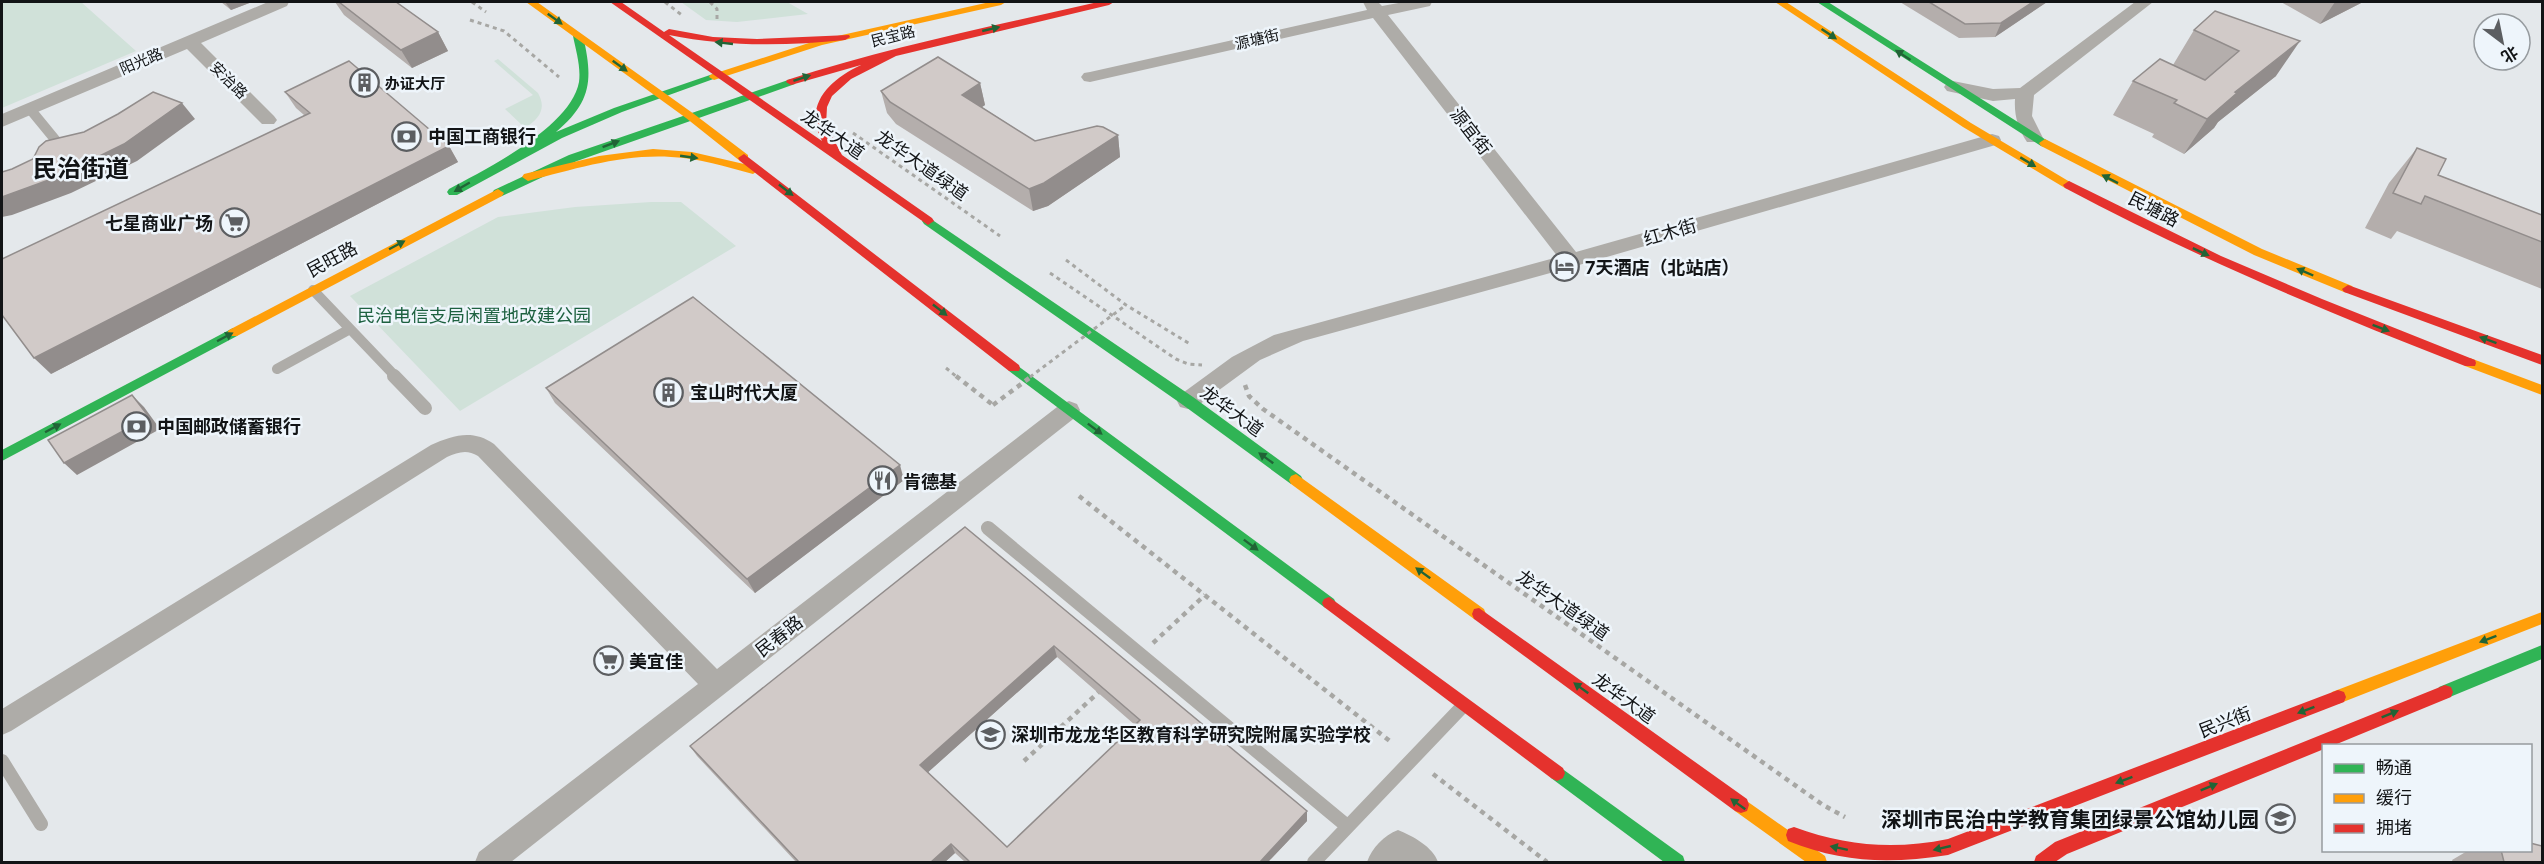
<svg xmlns="http://www.w3.org/2000/svg" width="2544" height="864" font-family="Inter,'Noto Sans SC',sans-serif">
	<style>
		.green { fill: #d0e1d9 }
		.lines { fill: none; stroke-linecap: round; stroke-linejoin: round }
		.path-far1 { stroke: #a7a7a4; stroke-width: 3; stroke-dasharray: 4 4; stroke-linecap: butt }
		.path { stroke: #a7a7a4; stroke-width: 4.5; stroke-dasharray: 5 5; stroke-linecap: butt }
		.lane-far1 { stroke: #aeaca8; stroke-width: 10 }
		.lane { stroke: #aeaca8; stroke-width: 14 }
		.street { fill: #aeaca8; fill-rule: evenodd }
		.fast { fill: #30b455; fill-rule: evenodd }
		.slow { fill: #ff9f0a; fill-rule: evenodd }
		.jam { fill: #e5322d; fill-rule: evenodd }
		.path-bridge-far1 { stroke: #a7a7a4; stroke-width: 3; stroke-dasharray: 4 4; stroke-linecap: butt }
		.path-bridge { stroke: #a7a7a4; stroke-width: 4.5; stroke-dasharray: 5 5; stroke-linecap: butt }
		.wall { fill: #b4aeac; fill-rule: evenodd }
		.shaded-wall { fill: #928d8c }
		.building { fill: #d1cac8; stroke: #928d8c; stroke-width: 1.5; fill-rule: evenodd }
		.oneway { fill: #216436 }
		.labels { text-anchor: middle; dominant-baseline: central; stroke-width: 5; stroke-linejoin: round; paint-order: stroke }
		.far-street-label { font-size: 15px; fill: #121416; stroke: #eef5fb }
		.far-poi-label { font-size: 15px; font-weight: bold; fill: #121416; stroke: #eef5fb; text-anchor: start }
		.street-label { font-size: 18px; fill: #121416; stroke: #eef5fb }
		.poi-label { font-size: 18px; font-weight: bold; fill: #121416; stroke: #eef5fb; text-anchor: start }
		.park-label { font-size: 18px; fill: #1d6140; stroke: #eef5fb }
		.near-poi-label { font-size: 21px; font-weight: bold; fill: #121416; stroke: #eef5fb; text-anchor: end }
		.district-label { font-size: 24px; font-weight: bold; fill: #121416; stroke: #eef5fb }
	</style>
	<rect width="100%" height="100%" fill="#e4e8eb"/>
	<!-- green -->
	<path class="green" d="M 2,2 L 81,2 L 136,51 L 2,108 Z
		M 681,2 L 787,2 L 808,14 L 737,22 L 706,20 Z
		M 498,59 L 538,93 C 547,109 539,119 525,128 L 505,109 L 533,95 L 494,61 Z
		M 651,202 L 681,202 L 736,246 L 460,411 L 350,296 L 498,217 L 575,207 Z"/>
	<g class="lines">
		<!-- path-far1 -->
		<path class="path-far1" d="M 472,2 L 486,12
			M 665,2 L 683,16
			M 710,2 L 717,9 L 717,22
			M 470,20 L 504,31 L 559,77
			M 853,133 L 1000,236
			M 1066,260 L 1126,305 L 1190,344
			M 1050,273 L 1176,359 L 1188,364 L 1202,365
			M 946,368 L 957,377"/>
		<!-- path -->
		<path class="path" d="M 956,376 L 993,405
			M 1245,385 L 1249,396 L 1263,409 L 1823,805 L 1845,817
			M 1079,496 L 1391,742
			M 1153,643 L 1205,595
			M 1024,761 L 1101,690
			M 1433,774 L 1547,862"/>
		<!-- lane-far1 -->
		<path class="lane-far1" d="M 30,109 L 62,148
			M 313,290 L 396,377
			M 277,369 L 350,329"/>
		<!-- lane -->
		<path class="lane" d="M 394,376 L 425,408
			M 988,528 L 1347,826
			M 2,761 L 41,824
			M 1314,862 L 1462,707"/>
		<!-- street -->
		<path class="street" d="M 268,2 L 289,2 L 287,6 L 201,43 L 274,116 L 277,120 L 274,124 L 262,124 L 187,49 L 2,127 L 2,114 Z
			M 1363,2 L 1378,2 L 1382,6 L 1404,2 L 1432,2 L 1430,6 L 1388,15 L 1576,252 L 1992,134 L 1999,136 L 2001,140 L 1999,144 L 1572,267 L 1303,341 L 1260,360 L 1196,407 L 1188,409 L 1180,407 L 1177,401 L 1180,395 L 1232,357 L 1274,335 L 1558,257 L 1373,18 L 1090,82 L 1084,81 L 1081,77 L 1084,73 L 1090,72 L 1367,10 Z
			M 2135,2 L 2153,2 L 2034,95 L 2032,116 L 2043,138 L 2041,142 L 2027,142 C 2018,128 2014,116 2015,99 L 1993,101 L 1947,91 L 1944,87 L 1947,83 L 1953,81 L 1993,89 L 2020,88 Z
			M 1069,401 L 1077,404 L 1080,410 L 1077,416 L 511,862 L 475,862 L 479,852 L 698,684 L 478,456 C 467,449 458,452 447,457 L 11,731 L 2,735 L 2,709 L 431,445 C 453,435 473,429 494,444 L 717,669 L 1061,404 Z
			M 1398,830 C 1413,836 1433,847 1438,862 L 1367,862 C 1372,848 1384,835 1398,830 Z"/>
		<!-- fast -->
		<path class="fast" d="M 1817,2 L 1828,2 L 2051,143 L 2045,147 L 2041,146 Z
			M 578,33 L 583,36 C 593,79 592,102 556,132 L 614,108 L 710,75 L 714,74 L 719,77 L 622,112 L 562,138 L 457,195 L 449,195 L 447,192 L 449,189 C 486,169 571,127 579,82 C 581,67 576,51 573,36 Z
			M 791,79 L 796,82 L 795,84 L 577,161 L 502,196 L 498,197 L 492,193 L 494,190 L 569,155 Z
			M 928,217 L 1193,397 L 1301,476 L 1303,480 L 1301,484 L 1291,484 L 1183,405 L 924,224 L 922,221 Z
			M 233,328 L 239,333 L 237,336 L 2,461 L 2,450 Z
			M 1014,363 L 1334,599 L 1336,603 L 1334,607 L 1329,609 L 1324,607 L 1009,371 L 1008,368 L 1009,365 Z
			M 2542,645 L 2542,659 L 2445,699 L 2439,697 L 2437,692 L 2439,687 Z
			M 1557,765 L 1683,856 L 1685,862 L 1664,862 L 1551,778 L 1549,773 L 1551,768 Z"/>
		<!-- slow -->
		<path class="slow" d="M 526,2 L 537,2 L 694,114 L 748,155 L 748,161 L 740,161 L 686,118 Z
			M 990,2 L 1006,2 L 1001,5 L 822,45 L 714,80 L 709,77 L 710,75 L 815,41 Z
			M 1775,2 L 1786,2 L 1971,123 L 2075,185 L 2069,189 L 2065,188 L 1963,127 Z
			M 2045,139 L 2262,249 L 2352,286 L 2354,289 L 2348,293 L 2344,292 L 2254,255 L 2041,146 L 2039,143 Z
			M 653,149 L 692,152 L 757,167 L 759,170 L 753,174 C 726,167 699,158 671,157 C 622,154 575,169 528,181 L 522,177 L 524,174 L 599,156 Z
			M 498,189 L 504,193 L 502,196 L 237,336 L 229,336 L 227,333 L 229,330 Z
			M 2470,358 L 2542,385 L 2542,395 L 2465,366 L 2464,363 L 2465,360 Z
			M 1296,474 L 1484,609 L 1486,614 L 1484,619 L 1479,620 L 1474,619 L 1291,484 L 1289,480 L 1291,476 Z
			M 2542,612 L 2542,624 L 2338,704 L 2332,702 L 2330,697 L 2332,692 Z
			M 1741,797 L 1825,856 L 1827,862 L 1806,862 L 1735,811 L 1733,805 L 1735,799 Z"/>
		<!-- jam -->
		<path class="jam" d="M 610,2 L 621,2 L 664,32 L 669,29 L 713,37 L 757,39 L 849,35 L 850,37 L 845,40 C 785,46 728,47 669,35 L 822,141 C 803,105 829,80 861,65 L 791,85 L 786,82 L 787,80 C 889,47 994,26 1098,2 L 1114,2 L 1109,5 L 896,56 L 851,79 L 832,96 L 827,107 L 826,125 L 842,155 L 932,218 L 934,221 L 928,225 Z
			M 744,154 L 1019,365 L 1020,368 L 1019,371 L 1009,371 L 740,161 L 738,158 Z
			M 2069,181 L 2221,256 L 2322,299 L 2475,360 L 2476,363 L 2475,366 L 2465,366 C 2329,313 2194,257 2065,188 L 2063,185 Z
			M 2348,285 L 2542,355 L 2542,365 L 2344,292 L 2342,289 Z
			M 1329,597 L 1563,768 L 1565,773 L 1563,778 L 1557,781 L 1551,778 L 1324,607 L 1322,603 L 1324,599 Z
			M 1479,608 L 1747,799 L 1749,805 L 1747,811 L 1741,813 L 1735,811 L 1474,619 L 1472,614 L 1474,609 Z
			M 2445,685 L 2451,687 L 2453,692 L 2451,697 L 2332,746 L 2324,746 L 2324,749 L 2067,854 L 2055,862 L 2034,862 L 2036,856 L 2055,842 Z
			M 2338,690 L 2344,692 L 2346,697 L 2344,702 L 1948,855 C 1890,864 1843,863 1788,841 L 1786,835 L 1788,829 L 1794,827 C 1846,846 1894,850 1948,839 Z"/>
		<!-- path-bridge-far1 -->
		<path class="path-bridge-far1" d="M 1030,377 L 1126,305"/>
		<!-- path-bridge -->
		<path class="path-bridge" d="M 993,405 L 1032,376"/>
	</g>
	<!-- wall -->
	<path class="wall" d="M 221,2 L 252,2 L 231,10 Z
		M 335,2 L 396,2 L 438,32 L 448,51 L 412,68 L 344,15 Z
		M 1900,2 L 2047,2 L 1995,37 L 1959,38 Z
		M 2281,2 L 2363,2 L 2320,24 Z
		M 2215,11 L 2276,76 L 2218,122 L 2214,128 L 2184,154 L 2152,137 L 2154,134 L 2113,115 L 2133,81 L 2205,80 L 2173,65 L 2194,30 Z
		M 980,83 L 985,105 L 982,107 L 1035,141 L 1118,135 L 1120,157 L 1048,206 L 1033,211 L 896,124 L 887,113 L 881,91 Z
		M 285,92 L 449,146 L 458,162 L 51,374 L 304,115 L 296,108 Z
		M 2417,148 L 2438,175 L 2542,215 L 2542,289 L 2397,231 L 2391,239 L 2365,228 L 2389,183 Z
		M 546,388 L 904,480 L 755,593 L 555,403 Z
		M 965,527 L 1307,821 L 1268,862 L 965,862 L 955,853 L 945,862 L 796,862 L 697,756 L 690,746 ZM 1057,657 L 1135,725 L 1007,847 L 928,772 Z
		M 2469,850 L 2530,850 L 2542,862 L 2453,862 L 2452,860 Z"/>
	<!-- shaded-wall -->
	<path class="shaded-wall" d="M 225,2 L 252,2 L 231,10 Z
		M 2033,2 L 2047,2 L 1995,37 L 2001,23 Z
		M 2335,2 L 2363,2 L 2320,24 Z
		M 438,32 L 448,51 L 412,68 L 401,50 Z
		M 2300,41 L 2276,76 L 2218,122 L 2214,128 L 2184,154 L 2207,119 L 2235,92 Z
		M 980,83 L 985,105 L 967,117 L 962,95 Z
		M 182,103 L 195,119 L 137,161 L 71,193 L 12,215 L 2,217 L 2,197 Z
		M 1118,135 L 1120,157 L 1048,206 L 1033,211 L 1029,189 Z
		M 449,146 L 458,162 L 51,374 L 34,358 Z
		M 132,395 L 144,407 L 160,429 L 77,475 L 64,463 Z
		M 900,465 L 904,480 L 755,593 L 747,579 Z
		M 1054,646 L 1057,657 L 925,775 L 920,765 Z
		M 1307,811 L 1307,821 L 1268,862 L 1260,862 Z
		M 951,844 L 955,853 L 945,862 L 931,862 Z"/>
	<!-- building -->
	<path class="building" d="M 339,2 L 396,2 L 438,32 L 401,50 Z
		M 1929,2 L 2033,2 L 2001,23 L 1965,24 Z
		M 2215,11 L 2300,41 L 2235,92 L 2237,93 L 2207,119 L 2174,103 L 2177,100 L 2133,81 L 2160,59 L 2205,80 L 2239,51 L 2194,30 Z
		M 938,57 L 980,83 L 962,95 L 1035,141 L 1097,126 L 1103,127 L 1118,135 L 1044,183 L 1029,189 L 890,102 L 881,91 Z
		M 349,61 L 449,146 L 34,358 L 2,315 L 2,259 L 310,113 L 285,92 Z
		M 153,92 L 182,103 L 124,144 L 57,177 L 2,197 L 2,172 L 12,169 L 33,159 L 39,147 L 46,141 L 84,132 L 118,114 Z
		M 2417,148 L 2446,159 L 2438,175 L 2542,215 L 2542,242 L 2425,196 L 2421,204 L 2393,193 Z
		M 693,297 L 900,465 L 747,579 L 546,388 Z
		M 132,395 L 149,417 L 64,463 L 48,440 Z
		M 965,527 L 1307,811 L 1260,862 L 970,862 L 951,844 L 931,862 L 799,862 L 690,746 ZM 1054,646 L 1140,720 L 1007,847 L 920,765 Z
		M 2530,843 L 2542,846 L 2542,862 L 2504,862 L 2501,850 L 2530,850 Z"/>
	<!-- one-way arrows -->
	<defs><path id="oneway-solid" d="M-6-.8H1V-3.2L6.5 0L1 3.2V.8H-6Z" transform="scale(1.5)"/></defs>
	<g class="oneway">
		<use href="#oneway-solid" transform="translate(555 19) rotate(36)"/>
		<use href="#oneway-solid" transform="translate(991 29) rotate(-13)"/>
		<use href="#oneway-solid" transform="translate(1829 34) rotate(34)"/>
		<use href="#oneway-solid" transform="translate(724 43) rotate(-174)"/>
		<use href="#oneway-solid" transform="translate(1903 55) rotate(-147)"/>
		<use href="#oneway-solid" transform="translate(620 66) rotate(36)"/>
		<use href="#oneway-solid" transform="translate(802 78) rotate(-18)"/>
		<use href="#oneway-solid" transform="translate(611 144) rotate(-21)"/>
		<use href="#oneway-solid" transform="translate(689 157) rotate(8)"/>
		<use href="#oneway-solid" transform="translate(2028 162) rotate(31)"/>
		<use href="#oneway-solid" transform="translate(2110 179) rotate(-153)"/>
		<use href="#oneway-solid" transform="translate(462 187) rotate(150)"/>
		<use href="#oneway-solid" transform="translate(786 190) rotate(38)"/>
		<use href="#oneway-solid" transform="translate(397 245) rotate(-28)"/>
		<use href="#oneway-solid" transform="translate(2201 252) rotate(25)"/>
		<use href="#oneway-solid" transform="translate(2305 272) rotate(-157)"/>
		<use href="#oneway-solid" transform="translate(940 310) rotate(38)"/>
		<use href="#oneway-solid" transform="translate(2381 328) rotate(21)"/>
		<use href="#oneway-solid" transform="translate(225 337) rotate(-28)"/>
		<use href="#oneway-solid" transform="translate(2488 340) rotate(-160)"/>
		<use href="#oneway-solid" transform="translate(53 428) rotate(-28)"/>
		<use href="#oneway-solid" transform="translate(1095 429) rotate(37)"/>
		<use href="#oneway-solid" transform="translate(1266 458) rotate(-144)"/>
		<use href="#oneway-solid" transform="translate(1251 545) rotate(37)"/>
		<use href="#oneway-solid" transform="translate(1423 573) rotate(-144)"/>
		<use href="#oneway-solid" transform="translate(2488 639) rotate(159)"/>
		<use href="#oneway-solid" transform="translate(1581 688) rotate(-144)"/>
		<use href="#oneway-solid" transform="translate(2306 710) rotate(159)"/>
		<use href="#oneway-solid" transform="translate(2390 714) rotate(-22)"/>
		<use href="#oneway-solid" transform="translate(2124 780) rotate(159)"/>
		<use href="#oneway-solid" transform="translate(2209 787) rotate(-22)"/>
		<use href="#oneway-solid" transform="translate(1738 804) rotate(-144)"/>
		<use href="#oneway-solid" transform="translate(1839 848) rotate(-168)"/>
		<use href="#oneway-solid" transform="translate(1942 848) rotate(167)"/>
	</g>
	<!-- icons -->
	<defs>
		<symbol id="building-ring" viewBox="-11 -11 22 22"><circle r="9.5" fill="#eef5fb" stroke="#5c5e61" stroke-width="1.5"/><path d="M-4-6H4V6H1V3H-1V6H-4ZM-2.5-4.3h1.7v1.8h-1.7ZM.8-4.3h1.7v1.8H.8ZM-2.5-1h1.7V.8h-1.7ZM.8-1h1.7V.8H.8Z" fill="#5c5e61"/></symbol>
		<symbol id="bank-ring" viewBox="-11 -11 22 22"><circle r="9.5" fill="#eef5fb" stroke="#5c5e61" stroke-width="1.5"/><path d="M-6-4H6V4H-6ZM0-2.3a2.3 2.3 0 1 0 0 4.6a2.3 2.3 0 1 0 0-4.6Z" fill="#5c5e61"/></symbol>
		<symbol id="supermarket-ring" viewBox="-11 -11 22 22"><circle r="9.5" fill="#eef5fb" stroke="#5c5e61" stroke-width="1.5"/><path d="M-6-5.5h2.5l.6 2H6L4.5 2H-2.5L-4.4-4H-6ZM-1.5 3.2a1.3 1.3 0 1 0 .1 0ZM3 3.2a1.3 1.3 0 1 0 .1 0Z" fill="#5c5e61"/></symbol>
		<symbol id="hotel-ring" viewBox="-11 -11 22 22"><circle r="9.5" fill="#eef5fb" stroke="#5c5e61" stroke-width="1.5"/><path d="M-6-4.5h1.5V1H6V5H4.5V3h-9V5H-6ZM-4 0a1.8 1.8 0 1 1 3.6 0ZM.5 0V-2.5h3Q6-2.5 6 0Z" fill="#5c5e61"/></symbol>
		<symbol id="restaurant-ring" viewBox="-11 -11 22 22"><circle r="9.5" fill="#eef5fb" stroke="#5c5e61" stroke-width="1.5"/><path d="M-5-6h1v4h1v-4h1v4h1v-4h1v5L-1.5 .5V6h-2V.5L-5-1ZM5-6V6H3V1.5H1.5Q1.5-4 5-6Z" fill="#5c5e61"/></symbol>
		<symbol id="school-ring" viewBox="-11 -11 22 22"><circle r="9.5" fill="#eef5fb" stroke="#5c5e61" stroke-width="1.5"/><path d="M0-5L7-2L0 1L-7-2ZM-4 1L0 2.5L4 1V4Q0 6-4 4Z" fill="#5c5e61"/></symbol>
	</defs>
	<g fill-rule="evenodd">
		<use href="#building-ring" x="348" y="66" width="33" height="33"/>
		<use href="#bank-ring" x="390" y="120" width="33" height="33"/>
		<use href="#supermarket-ring" x="218" y="206" width="33" height="33"/>
		<use href="#hotel-ring" x="1548" y="250" width="33" height="33"/>
		<use href="#building-ring" x="652" y="376" width="33" height="33"/>
		<use href="#bank-ring" x="120" y="410" width="33" height="33"/>
		<use href="#restaurant-ring" x="866" y="464" width="33" height="33"/>
		<use href="#supermarket-ring" x="592" y="644" width="33" height="33"/>
		<use href="#school-ring" x="974" y="718" width="33" height="33"/>
		<use href="#school-ring" x="2264" y="802" width="33" height="33"/>
	</g>
	<g class="labels">
		<!-- far-street labels -->
		<g class="far-street-label">
			<text transform="translate(893 36) rotate(-14)">民宝路</text>
			<text transform="translate(1257 39) rotate(-13)">源塘街</text>
			<text transform="translate(141 61) rotate(-23)">阳光路</text>
			<text transform="translate(229 80) rotate(45)">安治路</text>
		</g>
		<!-- far-poi labels -->
		<g class="far-poi-label">
			<text x="385" y="83">办证大厅</text>
		</g>
		<!-- street labels -->
		<g class="street-label">
			<text transform="translate(1471 131) rotate(52)">源宜街</text>
			<text transform="translate(833 134) rotate(35)">龙华大道</text>
			<text transform="translate(922 165) rotate(35)">龙华大道绿道</text>
			<text transform="translate(2154 209) rotate(27)">民塘路</text>
			<text transform="translate(1670 232) rotate(-16)">红木街</text>
			<text transform="translate(332 259) rotate(-28)">民旺路</text>
			<text transform="translate(1232 411) rotate(36)">龙华大道</text>
			<text transform="translate(1563 605) rotate(35)">龙华大道绿道</text>
			<text transform="translate(779 636) rotate(-38)">民春路</text>
			<text transform="translate(1624 698) rotate(36)">龙华大道</text>
			<text transform="translate(2225 722) rotate(-21)">民兴街</text>
		</g>
		<!-- poi labels -->
		<g class="poi-label">
			<text x="428" y="136">中国工商银行</text>
			<text x="213" y="223" text-anchor="end">七星商业广场</text>
			<text x="1585" y="267">7天酒店（北站店）</text>
			<text x="690" y="392">宝山时代大厦</text>
			<text x="157" y="426">中国邮政储蓄银行</text>
			<text x="903" y="481">肯德基</text>
			<text x="629" y="661">美宜佳</text>
			<text x="1011" y="734">深圳市龙龙华区教育科学研究院附属实验学校</text>
		</g>
		<!-- park labels -->
		<g class="park-label">
			<text x="474" y="315">民治电信支局闲置地改建公园</text>
		</g>
		<!-- near-poi labels -->
		<g class="near-poi-label">
			<text x="2259" y="819">深圳市民治中学教育集团绿景公馆幼儿园</text>
		</g>
		<!-- district labels -->
		<g class="district-label">
			<text x="81" y="168">民治街道</text>
		</g>
	</g>
	<!-- border -->
	<rect width="2544" height="864" fill="none" stroke="#121416" stroke-width="6"/>
	<!-- legend -->
	<rect x="2322" y="744" width="210" height="108" fill="#eef5fb" stroke="#969b9f" stroke-width="1.5"/>
	<rect x="2334" y="764" width="30" height="9" fill="#30b455" stroke="#969b9f" stroke-width="1.5"/>
	<text x="2376" y="774" font-size="18" fill="#121416">畅通</text>
	<rect x="2334" y="794" width="30" height="9" fill="#ff9f0a" stroke="#969b9f" stroke-width="1.5"/>
	<text x="2376" y="804" font-size="18" fill="#121416">缓行</text>
	<rect x="2334" y="824" width="30" height="9" fill="#e5322d" stroke="#969b9f" stroke-width="1.5"/>
	<text x="2376" y="834" font-size="18" fill="#121416">拥堵</text>
	<!-- north arrow -->
	<g transform="translate(2502 42) rotate(148)"><circle r="28" fill="#eef5fb" stroke="#969b9f" stroke-width="1.5"/>
	<path d="M0-4.5L10 22L0 15L-10 22Z" fill="#5c5e61"/>
	<text y="-9" font-size="16" font-weight="bold" text-anchor="middle" fill="#121416">北</text>
	</g>
</svg>
